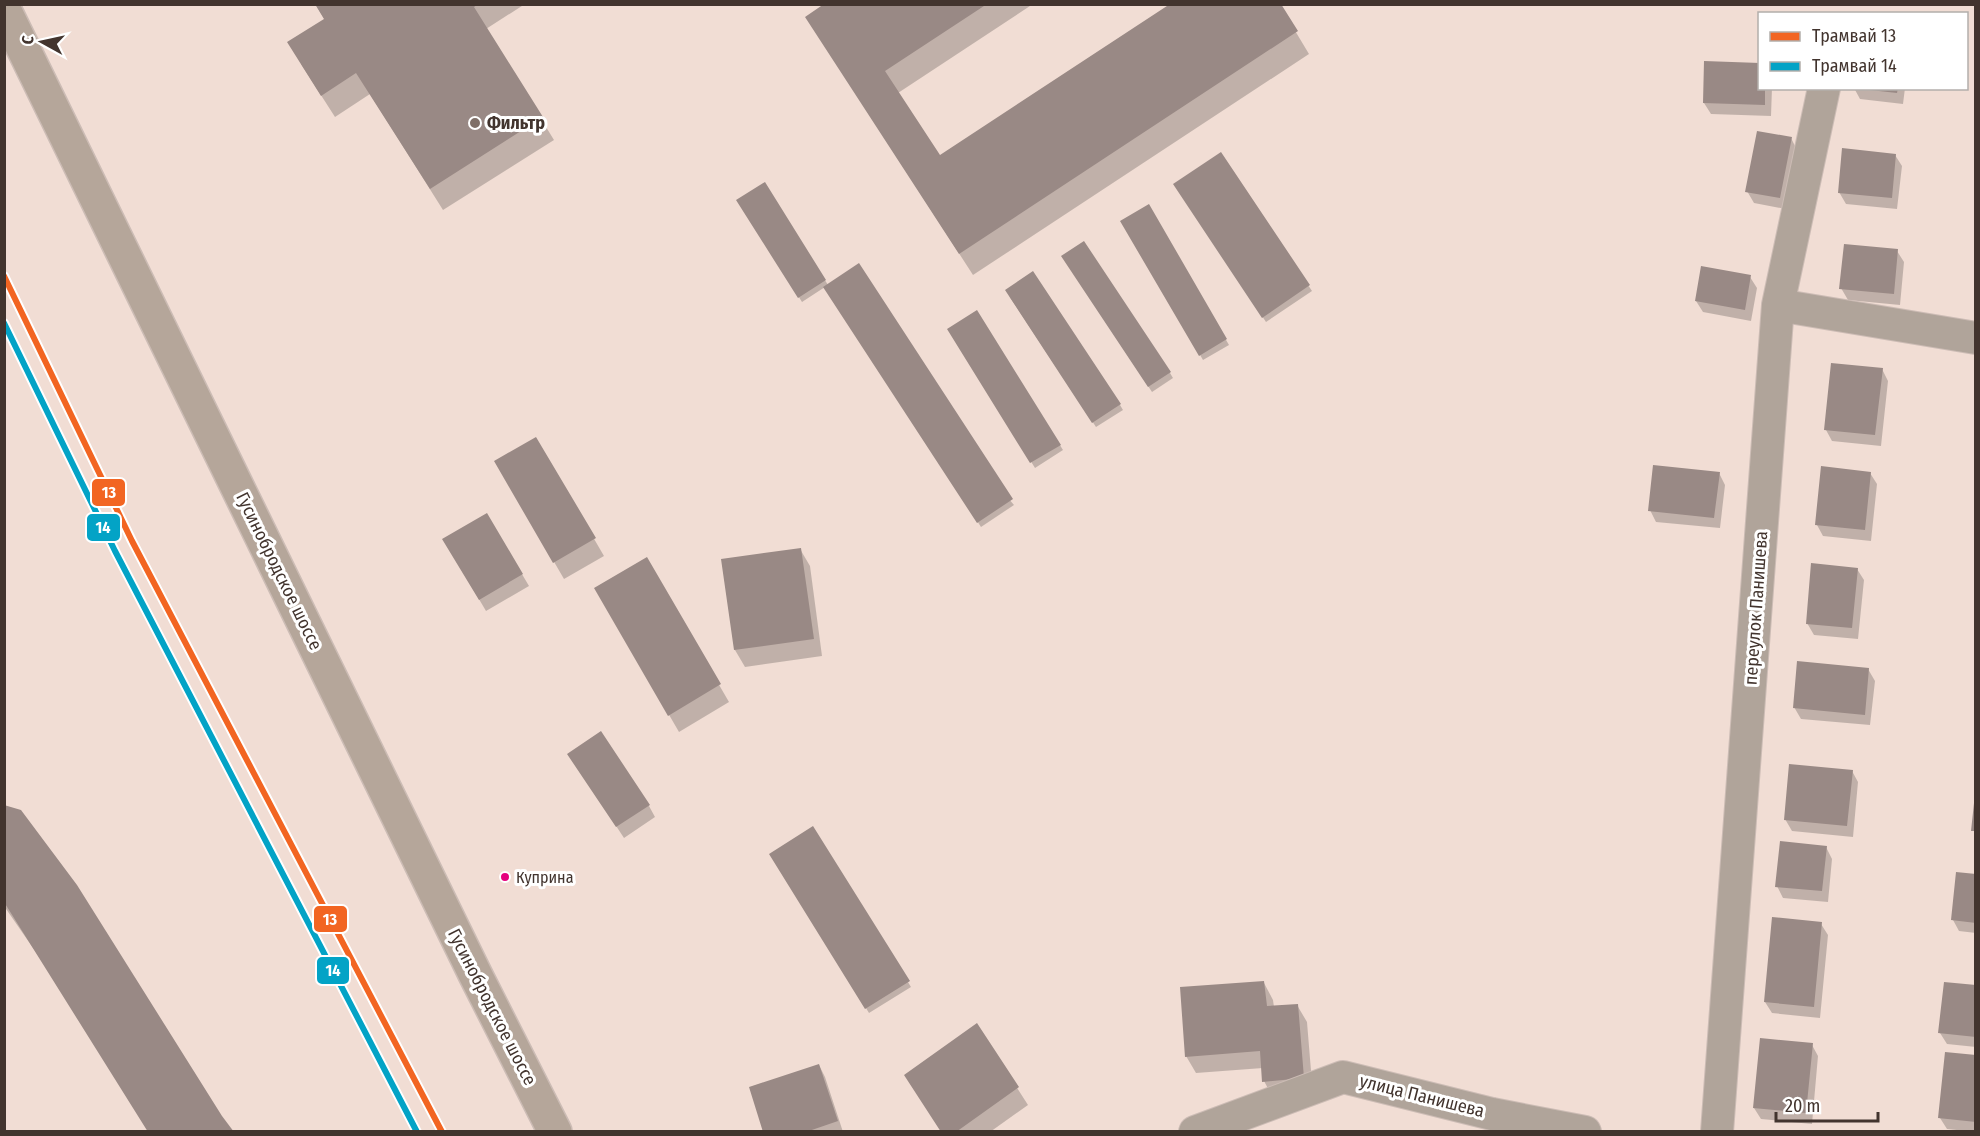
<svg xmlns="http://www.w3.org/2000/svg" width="1980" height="1136" font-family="'Fira Sans Condensed',sans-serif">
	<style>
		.shadow { fill: #0003 }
		.building { fill: #998985 }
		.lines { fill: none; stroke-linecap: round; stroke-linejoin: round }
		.minor-casing { stroke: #ccbcb5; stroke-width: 34 }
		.primary-casing { stroke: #ccbcb5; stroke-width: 36 }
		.minor { stroke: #b0a49a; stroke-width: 32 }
		.primary { stroke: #b5a69a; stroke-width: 33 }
		.tram-1-casing { stroke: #fff; stroke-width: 10 }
		.tram-2-casing { stroke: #fff; stroke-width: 10 }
		.tram-1 { stroke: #f26522; stroke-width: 6 }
		.tram-2 { stroke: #03a3c6; stroke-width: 6 }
		.poi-dot { fill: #7f6f68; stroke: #fff; stroke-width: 2 }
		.bus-dot { fill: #e5007d; stroke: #fff; stroke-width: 2 }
		.labels { text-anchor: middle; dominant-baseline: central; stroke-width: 6; stroke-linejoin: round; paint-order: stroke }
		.bus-label { font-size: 16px; fill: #42342e; stroke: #fff; text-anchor: start }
		.poi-label { font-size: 18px; font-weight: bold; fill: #42342e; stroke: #fff; text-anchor: start }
		.street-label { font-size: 18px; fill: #42342e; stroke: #fff }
		.line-badge { stroke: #fff; stroke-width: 2 }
		.badge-label { font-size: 16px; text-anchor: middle; font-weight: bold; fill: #fff }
	</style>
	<rect width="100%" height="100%" fill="#f1ddd4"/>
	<!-- shadow -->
	<path class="shadow" d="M 315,4 L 525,4 L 486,29 L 554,140 L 443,210 L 370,94 L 335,117 L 301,64 L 325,20 Z
		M 827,4 L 1033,4 L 898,93 L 939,157 L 1279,4 L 1309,54 L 973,275 L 807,18 Z
		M 1760,88 L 1772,88 L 1771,116 L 1711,114 L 1704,103 Z
		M 1854,88 L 1905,88 L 1903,104 L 1860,99 Z
		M 1791,138 L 1797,150 L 1786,209 L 1754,203 L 1747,191 Z
		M 1221,154 L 1312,291 L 1266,322 L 1178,190 Z
		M 1895,155 L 1902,166 L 1897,209 L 1846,204 L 1839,192 Z
		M 764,184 L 828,285 L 1014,505 L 981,527 L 825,287 L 802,302 L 738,201 Z
		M 1148,206 L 1229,345 L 1203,360 L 1122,222 Z
		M 1897,251 L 1904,262 L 1900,305 L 1848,300 L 1841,288 Z
		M 1066,262 L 1170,373 L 1173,378 L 1152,392 Z
		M 1750,277 L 1757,288 L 1751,321 L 1703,312 L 1696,301 Z
		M 1009,296 L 1120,405 L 1123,410 L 1096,427 Z
		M 976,312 L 1063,450 L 1035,468 L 949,330 Z
		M 1882,369 L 1888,381 L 1881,446 L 1832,441 L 1826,430 Z
		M 536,439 L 604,556 L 564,579 L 496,462 Z
		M 1719,473 L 1725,485 L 1720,528 L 1656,522 L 1650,510 Z
		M 1870,473 L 1877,484 L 1871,541 L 1823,536 L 1817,525 Z
		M 487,515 L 529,586 L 486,611 L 444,540 Z
		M 800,549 L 810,566 L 822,656 L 745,667 L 735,650 L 723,560 Z
		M 646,559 L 729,702 L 679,732 L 596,589 Z
		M 1857,569 L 1864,580 L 1858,639 L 1814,635 L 1807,623 Z
		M 1868,669 L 1875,681 L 1870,725 L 1801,719 L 1794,707 Z
		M 576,765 L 649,806 L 655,817 L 624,838 Z
		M 1852,771 L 1858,782 L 1853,837 L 1792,831 L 1785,819 Z
		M 4,806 L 221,1117 L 42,961 L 4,906 Z
		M 813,828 L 911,987 L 869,1013 L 771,854 Z
		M 1826,847 L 1832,859 L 1828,902 L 1783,898 L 1777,886 Z
		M 1976,876 L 1976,933 L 1959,931 L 1953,920 Z
		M 1821,924 L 1828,935 L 1820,1018 L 1772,1013 L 1765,1002 Z
		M 1264,983 L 1273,1000 L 1274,1007 L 1297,1005 L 1307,1022 L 1313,1095 L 1273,1098 L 1264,1081 L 1263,1068 L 1196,1073 L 1186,1056 Z
		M 1976,986 L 1976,1047 L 1947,1044 L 1940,1033 Z
		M 977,1025 L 1028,1105 L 990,1132 L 941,1132 Z
		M 1812,1045 L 1818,1056 L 1812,1124 L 1761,1119 L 1754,1108 Z
		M 1976,1057 L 1976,1132 L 1947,1129 L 1940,1118 Z
		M 819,1065 L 825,1077 L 843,1132 L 765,1132 Z"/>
	<!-- building -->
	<path class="building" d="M 315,4 L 478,4 L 474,7 L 543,117 L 430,189 L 356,73 L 321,96 L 287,42 L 324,19 Z
		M 824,4 L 987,4 L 885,71 L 940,155 L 1170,4 L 1281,4 L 1298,31 L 959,254 L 805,17 Z
		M 1704,61 L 1760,63 L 1760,88 L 1765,88 L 1765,105 L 1703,103 Z
		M 1870,88 L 1898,88 L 1897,93 L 1870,90 Z
		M 1757,131 L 1792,137 L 1780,198 L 1745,192 Z
		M 1842,148 L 1896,154 L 1892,198 L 1838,193 Z
		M 1221,152 L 1310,285 L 1262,318 L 1173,184 Z
		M 765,182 L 826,280 L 798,298 L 736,200 Z
		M 1149,204 L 1227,339 L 1199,356 L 1120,221 Z
		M 1084,241 L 1171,372 L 1148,387 L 1061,256 Z
		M 1844,244 L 1898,249 L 1894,294 L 1839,289 Z
		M 859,263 L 1013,499 L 977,523 L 823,287 Z
		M 1701,266 L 1751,275 L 1745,310 L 1695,301 Z
		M 1033,271 L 1121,404 L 1092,423 L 1005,290 Z
		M 977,310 L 1061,445 L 1030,463 L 947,329 Z
		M 1831,363 L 1883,368 L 1875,435 L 1824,430 Z
		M 536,437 L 596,538 L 553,563 L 494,461 Z
		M 1653,465 L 1720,472 L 1714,518 L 1648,511 Z
		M 1821,466 L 1871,472 L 1865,530 L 1815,525 Z
		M 487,513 L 523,574 L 479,600 L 442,539 Z
		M 801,548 L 814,639 L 734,650 L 721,559 Z
		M 647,557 L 721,684 L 668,716 L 594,588 Z
		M 1811,563 L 1858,568 L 1852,628 L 1806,624 Z
		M 1797,661 L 1869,668 L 1865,715 L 1793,708 Z
		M 601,731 L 650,805 L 616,827 L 567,754 Z
		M 1789,764 L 1853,770 L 1847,826 L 1784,820 Z
		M 1974,803 L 1976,803 L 1976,831 L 1971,831 Z
		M 4,805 L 21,810 L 77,885 L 222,1116 L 234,1132 L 148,1132 L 4,902 Z
		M 813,826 L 910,981 L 865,1009 L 769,854 Z
		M 1780,841 L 1827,846 L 1822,891 L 1775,887 Z
		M 1956,872 L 1976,874 L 1976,923 L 1951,920 Z
		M 1772,917 L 1822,922 L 1814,1007 L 1764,1002 Z
		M 1264,981 L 1267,1006 L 1298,1004 L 1304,1078 L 1262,1082 L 1260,1051 L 1185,1057 L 1180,987 Z
		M 1944,982 L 1976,985 L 1976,1037 L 1938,1033 Z
		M 977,1023 L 1019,1087 L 956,1132 L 941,1132 L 904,1075 Z
		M 1760,1038 L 1813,1043 L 1806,1113 L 1753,1108 Z
		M 1945,1052 L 1976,1055 L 1976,1122 L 1938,1118 Z
		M 819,1064 L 838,1121 L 806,1132 L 763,1132 L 749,1087 Z"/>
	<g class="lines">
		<defs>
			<path id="minor" d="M 1778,305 L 1976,338
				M 1195,1132 L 1343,1077 L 1492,1114 L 1585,1132
				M 1717,1132 L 1778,305 L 1824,88"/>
			<path id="primary" d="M 4,9 L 476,976 L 555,1132"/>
		</defs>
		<!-- minor casing -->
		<use href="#minor" class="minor-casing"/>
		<!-- primary casing -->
		<use href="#primary" class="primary-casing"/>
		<!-- minor -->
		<use href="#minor" class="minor"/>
		<!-- primary -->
		<use href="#primary" class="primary"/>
		<defs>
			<path id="tram-1" d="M 4,276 L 132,541 L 442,1132"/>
			<path id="tram-2" d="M 4,323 L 115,551 L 417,1132"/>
		</defs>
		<!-- tram-1 casing -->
		<use href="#tram-1" class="tram-1-casing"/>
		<!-- tram-2 casing -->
		<use href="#tram-2" class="tram-2-casing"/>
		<!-- tram-1 -->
		<use href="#tram-1" class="tram-1"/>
		<!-- tram-2 -->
		<use href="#tram-2" class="tram-2"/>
	</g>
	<!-- markers -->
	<circle class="poi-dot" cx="475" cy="123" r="6"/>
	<circle class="bus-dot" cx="505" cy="877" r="5"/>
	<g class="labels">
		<!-- bus labels -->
		<g class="bus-label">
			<text x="516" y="877">Куприна</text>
		</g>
		<!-- poi labels -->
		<g class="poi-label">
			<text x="487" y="123">Фильтр</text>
		</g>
		<!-- street labels -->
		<g class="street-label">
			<text transform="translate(279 571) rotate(64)">Гусинобродское шоссе</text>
			<text transform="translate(1756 608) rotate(-86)">переулок Панишева</text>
			<text transform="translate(492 1007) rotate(63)">Гусинобродское шоссе</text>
			<text transform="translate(1422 1096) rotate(14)">улица Панишева</text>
		</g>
	</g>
	<g class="line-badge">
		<rect x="91" y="478" width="35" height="29" rx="6" fill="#f26522"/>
		<rect x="86" y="513" width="35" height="29" rx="6" fill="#03a3c6"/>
		<rect x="313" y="905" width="35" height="28" rx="6" fill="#f26522"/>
		<rect x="316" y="956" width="34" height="29" rx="6" fill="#03a3c6"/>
	</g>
	<g class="badge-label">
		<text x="109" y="498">13</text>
		<text x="103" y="533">14</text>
		<text x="330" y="925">13</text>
		<text x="333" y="976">14</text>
	</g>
	<!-- border -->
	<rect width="1980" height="1136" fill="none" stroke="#42342e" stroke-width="12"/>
	<!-- legend -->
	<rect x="1758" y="12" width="210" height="78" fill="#ffffff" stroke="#b3aeab" stroke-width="1.5"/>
	<rect x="1770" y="32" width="30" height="9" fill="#f26522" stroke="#b3aeab" stroke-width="1.5"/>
	<text x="1812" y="42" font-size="18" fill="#42342e">Трамвай 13</text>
	<rect x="1770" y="62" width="30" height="9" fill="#03a3c6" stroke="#b3aeab" stroke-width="1.5"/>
	<text x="1812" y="72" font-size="18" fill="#42342e">Трамвай 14</text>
	<!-- north arrow -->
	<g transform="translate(42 42) rotate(278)" stroke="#ffffff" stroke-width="4.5" paint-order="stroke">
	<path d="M0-4.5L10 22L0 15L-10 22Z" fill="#42342e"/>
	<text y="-9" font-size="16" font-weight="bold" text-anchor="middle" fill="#42342e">С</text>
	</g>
	<!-- scale -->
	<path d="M1776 1112v9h102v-9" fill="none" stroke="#42342e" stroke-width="3"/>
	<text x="1785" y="1112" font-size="18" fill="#42342e" stroke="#ffffff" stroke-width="4.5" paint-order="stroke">20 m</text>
</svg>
